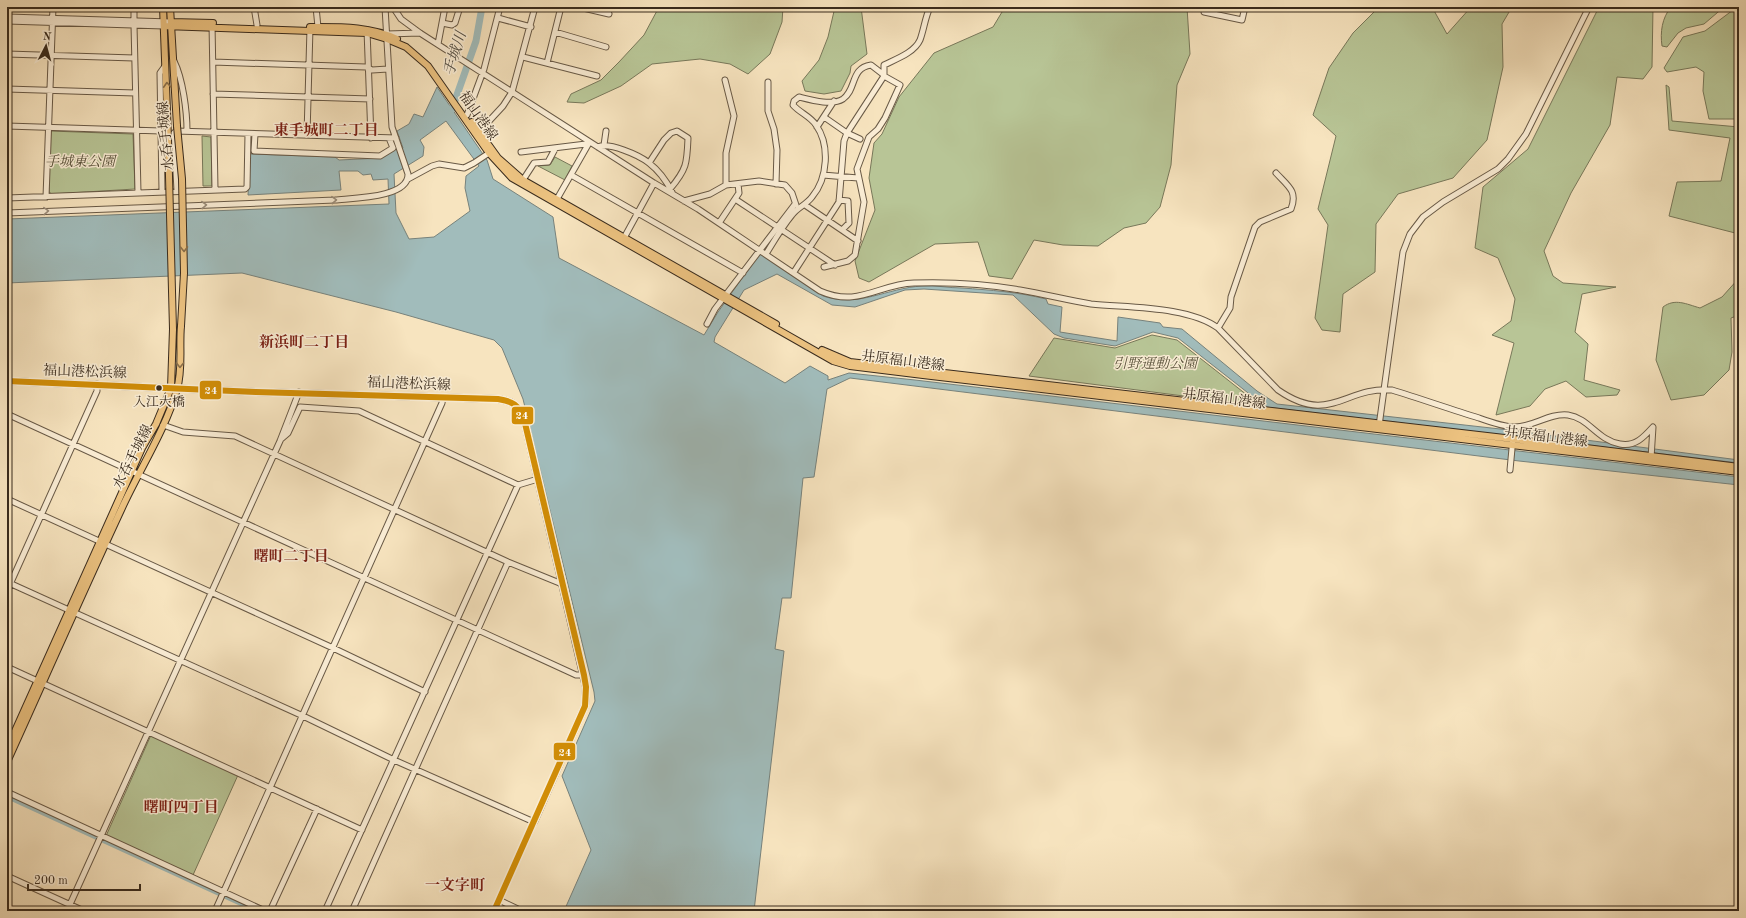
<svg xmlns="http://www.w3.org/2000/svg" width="1746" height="918" font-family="'Old Standard TT','Noto Serif JP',serif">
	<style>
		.green { fill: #b8c596; stroke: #78785a }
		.water { fill: #a1bcbb; stroke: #77827c; fill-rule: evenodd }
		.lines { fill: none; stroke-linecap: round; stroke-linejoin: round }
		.canal { stroke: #a1bcbb; stroke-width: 4 }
		.river { stroke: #a1bcbb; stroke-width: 7 }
		.minor-casing { stroke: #685946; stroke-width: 7 }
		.major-casing { stroke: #392b1d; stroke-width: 8 }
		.minor { stroke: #faedd5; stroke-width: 5 }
		.major { stroke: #ecc280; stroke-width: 6 }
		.major-bridge-casing { stroke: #392b1d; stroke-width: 8; stroke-linecap: butt }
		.major-bridge { stroke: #ecc280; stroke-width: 6 }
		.bus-1-casing { stroke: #faedd5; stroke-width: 9 }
		.bus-1 { stroke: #d18d06; stroke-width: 6 }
		.oneway { stroke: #8a6f4a }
		.oneway2 { stroke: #9a8c79 }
		.bus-dot { fill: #392b1d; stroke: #faedd5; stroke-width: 1.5 }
		.labels { text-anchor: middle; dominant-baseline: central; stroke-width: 3; stroke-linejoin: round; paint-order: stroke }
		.bus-label { font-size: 13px; fill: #392b1d; stroke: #faedd5 }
		.street-label { font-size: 14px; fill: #392b1d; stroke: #faedd5 }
		.park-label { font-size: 14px; font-style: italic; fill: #59523b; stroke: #faedd5 }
		.water-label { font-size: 15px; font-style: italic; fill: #534f44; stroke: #faedd5 }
		.neighbourhood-label { font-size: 15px; font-weight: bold; fill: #7a1f14; stroke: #faedd5 }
		.line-badge { stroke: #faedd5; stroke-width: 1.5 }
		.badge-label { font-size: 11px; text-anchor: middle; font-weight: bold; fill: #fff }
	</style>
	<rect width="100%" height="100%" fill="#f7e4bf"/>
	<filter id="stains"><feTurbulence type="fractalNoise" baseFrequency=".005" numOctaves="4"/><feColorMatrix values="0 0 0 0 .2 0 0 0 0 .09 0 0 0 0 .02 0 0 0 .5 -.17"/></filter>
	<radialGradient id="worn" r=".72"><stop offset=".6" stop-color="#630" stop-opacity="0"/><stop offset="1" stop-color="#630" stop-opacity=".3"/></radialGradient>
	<!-- green -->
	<path class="green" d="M 659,7 L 783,7 L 782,22 L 770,54 L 748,74 L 730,64 L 700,59 L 652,64 L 621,86 L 584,103 L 567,102 L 571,94 L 601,80 L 619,62 L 644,35 Z
		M 835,7 L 861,7 L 867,54 L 851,66 L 850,73 L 841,91 L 824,94 L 805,91 L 802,81 L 819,60 L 828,37 Z
		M 1005,7 L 1187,7 L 1190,54 L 1177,85 L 1171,165 L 1160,207 L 1146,223 L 1124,228 L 1098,246 L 1063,245 L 1034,240 L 1012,279 L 989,276 L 978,242 L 935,244 L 869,282 L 859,278 L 855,261 L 875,210 L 869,178 L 874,143 L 882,134 L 899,97 L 934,53 L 993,27 Z
		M 1379,7 L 1432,7 L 1447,34 L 1471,7 L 1512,7 L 1502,24 L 1503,67 L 1487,140 L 1453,178 L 1398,194 L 1376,224 L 1375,272 L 1343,294 L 1340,332 L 1322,330 L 1315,318 L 1328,225 L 1318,209 L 1336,136 L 1313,115 L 1329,68 L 1353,33 Z
		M 1599,7 L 1653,7 L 1652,67 L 1643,79 L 1617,77 L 1610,125 L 1571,193 L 1544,251 L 1553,276 L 1563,283 L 1616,287 L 1582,294 L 1575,332 L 1588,344 L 1584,380 L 1620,390 L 1617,395 L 1586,397 L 1566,381 L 1545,389 L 1530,406 L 1496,415 L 1514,343 L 1492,335 L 1511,321 L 1515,299 L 1498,258 L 1475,248 L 1483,187 L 1528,149 Z
		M 1671,7 L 1674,8 L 1724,7 L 1704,24 L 1686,28 L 1678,33 L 1667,47 L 1662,46 C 1660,32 1662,18 1671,7 Z
		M 1737,7 L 1739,7 L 1739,119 L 1709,119 L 1703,91 L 1704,72 L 1696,67 L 1667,72 L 1664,68 L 1683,37 L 1705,31 Z
		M 1666,85 L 1669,87 L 1672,121 L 1739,127 L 1739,234 L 1669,216 L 1677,182 L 1721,181 L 1730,138 L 1669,130 Z
		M 50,131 L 133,134 L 135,189 L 52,194 L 49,192 Z
		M 202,136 L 211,137 L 212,186 L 203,186 Z
		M 555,157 L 572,166 L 565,180 L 538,166 L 550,165 Z
		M 1739,278 L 1739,315 L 1731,318 L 1732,352 L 1729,370 L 1704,395 L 1671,400 L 1656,360 L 1663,307 C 1675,298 1686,304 1700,308 L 1722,297 Z
		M 1152,335 L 1177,340 L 1261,406 L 1029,376 L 1054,338 L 1115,348 Z
		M 151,735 L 238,775 L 193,875 L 106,836 Z"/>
	<!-- water -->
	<path class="water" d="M 437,87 L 487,160 L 493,179 L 553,217 L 559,258 L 704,335 L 718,312 L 760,253 L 823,296 C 858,308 887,288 922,286 C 935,285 949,288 962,288 C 990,290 1018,292 1046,299 L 1048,304 L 1062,307 L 1060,332 L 1117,341 L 1118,317 L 1160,323 L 1163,327 L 1182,329 L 1257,391 L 1277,404 L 1509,430 L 1739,460 L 1739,463 L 1266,407 L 1178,338 L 1153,332 L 1115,346 L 1064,338 L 1054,334 L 1013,295 L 924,289 L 905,290 L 855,307 L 832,305 L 777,274 L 744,290 L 715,337 L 714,342 L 785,383 L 810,366 L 828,376 L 828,380 L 849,373 L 915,380 L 1739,477 L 1739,485 L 1519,461 L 850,378 L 827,389 L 814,477 L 803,478 L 791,598 L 782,598 L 775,649 L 784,651 L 754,911 L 564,911 L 591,850 L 562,776 L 595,701 L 594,692 L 523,399 L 502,348 L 494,340 L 396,312 L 242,273 L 7,283 L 7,219 L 389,204 L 388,179 L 373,180 L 371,174 L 363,175 L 358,171 L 339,171 L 341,190 L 248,195 L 250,154 L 335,157 L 339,160 L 382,158 L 395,149 L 403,148 L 397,131 L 409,124 L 414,114 L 423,117 ZM 446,121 L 479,166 L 466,176 L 465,188 L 470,211 L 434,237 L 409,239 L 396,213 L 394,174 L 423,156 L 424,147 L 420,140 Z"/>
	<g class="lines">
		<!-- canal -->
		<path class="canal" d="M 7,797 L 256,911"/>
		<!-- river -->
		<path class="river" d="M 452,109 L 476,41 L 482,7"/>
		<defs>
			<path id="minor" d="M 134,7 L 134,21
				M 254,7 L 257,25
				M 316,7 L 318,27
				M 393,7 L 401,19 L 420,33 L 654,183 L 698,209 L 820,291 C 859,308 878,284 914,283 C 948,282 987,284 1020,290 C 1044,294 1067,300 1091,304 C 1128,308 1188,306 1218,328 L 1278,390 C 1330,426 1345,386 1392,390 C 1421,399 1450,409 1479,418 C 1490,422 1504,427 1515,427 C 1533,427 1549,413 1568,415 C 1589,418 1597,440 1620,444 C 1635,447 1644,437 1653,427 L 1651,458
				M 579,7 L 609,14
				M 1204,7 L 1204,12 L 1242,20 L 1245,7
				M 1235,7 L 1244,10
				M 7,17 L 171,22
				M 498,18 L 531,27
				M 7,21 L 164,26
				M 442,23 L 452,25 L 455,23 L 460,7
				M 212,24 L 215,189
				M 134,25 L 138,192
				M 367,30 L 371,138
				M 555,32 L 606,47
				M 387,34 L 420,33
				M 438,44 L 445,7
				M 7,54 L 134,58
				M 523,57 L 597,76
				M 174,61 C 183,79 187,112 187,131
				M 213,62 L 366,67 L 372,70 L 388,69
				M 547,63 L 561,7
				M 725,80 L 734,116 L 726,153 L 726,185
				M 768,82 L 768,111 L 774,129 L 777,150 L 776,184
				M 7,89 L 135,93
				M 213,94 L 370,99
				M 467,115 L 484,69 L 500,7
				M 824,117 L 847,133 L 860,139
				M 7,126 L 161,131
				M 817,127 L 834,101
				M 255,134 L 254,151 L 380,156 L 393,148 L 389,138
				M 477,134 L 503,106 L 512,92 L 535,7
				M 307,135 L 310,28
				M 604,145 L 606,131
				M 598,147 C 609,142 639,155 649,163 C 658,170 667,182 672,192
				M 521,152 L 586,144 L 589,142
				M 649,163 L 664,140 L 671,133 L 677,131 L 688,138 C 687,163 687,169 670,189
				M 571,175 L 743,273
				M 823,175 L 858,178
				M 408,179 L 432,166 L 439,164 L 464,168 L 474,163 L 489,153
				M 523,180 L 534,163 L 548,162 L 555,149
				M 162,191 L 160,73 L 165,66
				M 177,191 L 174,133 L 176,131 L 396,138
				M 46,197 L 53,7
				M 7,198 L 245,189 L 247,187 L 248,134
				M 557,199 L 589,143
				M 735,199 L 835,265
				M 839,200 L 848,201 L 849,223 L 842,230
				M 684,201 L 710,194 L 726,185 L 759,181 L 785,185 L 792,193 L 796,205
				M 805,205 L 858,241
				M 7,213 L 335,200 C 353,198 409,198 408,174 L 392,127 L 385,7
				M 719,223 L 739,193 L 738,184
				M 624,238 L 654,183
				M 766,254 C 774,241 782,227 792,215 C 798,207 806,205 812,197 C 828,178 830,145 816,125 C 810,116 800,113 793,105 L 794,101 L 799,97 C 811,100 832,106 843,99 C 857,89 850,68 871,65 L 884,75
				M 824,267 L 848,261 L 855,255 L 864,202 L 857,169 L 869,137 L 878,129 L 885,118 L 900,85 L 884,76
				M 794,272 L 839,202 L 844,141 L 847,133 L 884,76 L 884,65 C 896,59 914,53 920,40 C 924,29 925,18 930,7
				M 707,324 L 715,309 L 795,204
				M 1218,328 L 1230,308 L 1231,297 L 1255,227 L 1260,222 L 1291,209 C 1298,191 1288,186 1276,173
				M 7,414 L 576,675 L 584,675
				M 163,425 L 183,432 L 235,436 L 508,562 L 562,584
				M 1379,426 L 1403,252 L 1410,234 L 1423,217 L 1443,202 L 1498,169 L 1508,159 L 1526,134 L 1589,7
				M 281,439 L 288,433 L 300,407 L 359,411 L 518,485 L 538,479
				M 1510,470 L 1514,427
				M 7,499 L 333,648 L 425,692
				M 7,582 L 303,716 L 394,760 L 534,822 L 494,911
				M 7,591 L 97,391 L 97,384
				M 7,667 L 362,830
				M 7,792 L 265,911
				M 7,876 L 84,911
				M 499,900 L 522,911
				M 67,911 L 280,441 L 299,392
				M 215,911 L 442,403 L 443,397
				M 270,911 L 317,809
				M 325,911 L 518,485
				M 352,911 L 508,562"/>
			<path id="major" d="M 163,7 L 168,138
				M 170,7 L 177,126
				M 171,22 L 213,23
				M 164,26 L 367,33 L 387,39 L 406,47 L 428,66 L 489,153 L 512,178 L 833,361 L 850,366 L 923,375 L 1739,472
				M 310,27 C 340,27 370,26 397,39
				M 472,122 L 498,158 L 523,180 L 776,324
				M 822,350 L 850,362 L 1513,439 L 1739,467
				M 7,381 L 256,392 L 498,399 C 512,401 519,405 524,419 L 586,687 L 585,706 L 534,822
				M 7,749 L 142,448 L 156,424 L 171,388 L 173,329
				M 7,762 C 45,678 82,594 121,510 C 138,472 166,429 177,389 C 183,369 179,347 181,326"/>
		</defs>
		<!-- minor casing -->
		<use href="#minor" class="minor-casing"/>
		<!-- major casing -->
		<use href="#major" class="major-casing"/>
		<!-- minor -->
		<use href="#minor" class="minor"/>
		<!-- major -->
		<use href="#major" class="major"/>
		<defs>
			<path id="major-bridge" d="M 177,126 L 182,179 L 184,273 L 181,326
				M 168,138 L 173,329"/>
		</defs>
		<!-- major-bridge casing -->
		<use href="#major-bridge" class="major-bridge-casing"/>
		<!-- major-bridge -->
		<use href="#major-bridge" class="major-bridge"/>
		<defs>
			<path id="bus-1" d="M 7,381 L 256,392 L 498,399 C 512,401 519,405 524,419 L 584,675 L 586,687 L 585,706 L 494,911"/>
		</defs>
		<!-- bus-1 casing -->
		<use href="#bus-1" class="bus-1-casing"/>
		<!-- bus-1 -->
		<use href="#bus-1" class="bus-1"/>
	</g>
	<!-- one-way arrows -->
	<defs><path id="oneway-chevron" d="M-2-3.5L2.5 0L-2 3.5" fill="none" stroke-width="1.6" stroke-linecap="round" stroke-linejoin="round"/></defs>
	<g class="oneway">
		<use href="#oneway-chevron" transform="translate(167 85) rotate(-93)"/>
		<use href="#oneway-chevron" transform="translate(184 249) rotate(89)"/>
		<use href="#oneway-chevron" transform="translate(180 365) rotate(91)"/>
	</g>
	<g class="oneway2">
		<use href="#oneway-chevron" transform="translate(334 200) rotate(-3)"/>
		<use href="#oneway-chevron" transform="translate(204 205) rotate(-2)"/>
		<use href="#oneway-chevron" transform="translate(46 211) rotate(-2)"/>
	</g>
	<!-- markers -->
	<circle class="bus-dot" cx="159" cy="388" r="3.5"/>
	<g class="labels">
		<!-- bus labels -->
		<g class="bus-label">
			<text x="159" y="402">入江大橋</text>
		</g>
		<!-- street labels -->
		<g class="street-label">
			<text transform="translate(478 116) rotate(55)">福山港線</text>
			<text transform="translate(166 136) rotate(-95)">水呑手城線</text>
			<text transform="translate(903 361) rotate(7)">井原福山港線</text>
			<text transform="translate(85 372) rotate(2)">福山港松浜線</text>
			<text transform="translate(409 384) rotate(2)">福山港松浜線</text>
			<text transform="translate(1224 399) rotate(7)">井原福山港線</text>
			<text transform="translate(1546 437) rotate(7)">井原福山港線</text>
			<text transform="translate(133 457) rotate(-63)">水呑手城線</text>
		</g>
		<!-- park labels -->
		<g class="park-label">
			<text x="80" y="162">手城東公園</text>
			<text x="1155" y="364">引野運動公園</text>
		</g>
		<!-- water labels -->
		<g class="water-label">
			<text transform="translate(456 54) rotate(-73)">手城川</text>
		</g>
		<!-- neighbourhood labels -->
		<g class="neighbourhood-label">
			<text x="326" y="131">東手城町二丁目</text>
			<text x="304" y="343">新浜町二丁目</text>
			<text x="291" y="557">曙町二丁目</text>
			<text x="181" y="808">曙町四丁目</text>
			<text x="455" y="886">一文字町</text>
		</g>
	</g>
	<g class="line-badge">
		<rect x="199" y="380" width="23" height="20" rx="4" fill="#d18d06"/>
		<rect x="511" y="406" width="23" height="19" rx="4" fill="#d18d06"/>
		<rect x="553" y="742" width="23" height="19" rx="4" fill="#d18d06"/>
	</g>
	<g class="badge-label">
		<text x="211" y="394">24</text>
		<text x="522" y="419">24</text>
		<text x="565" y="756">24</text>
	</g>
	<!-- margin -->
	<rect width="1746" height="918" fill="none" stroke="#f7e4bf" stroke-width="24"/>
	<rect x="8" y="8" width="1730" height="902" fill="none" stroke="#392b1d" stroke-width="2"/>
	<rect x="12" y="12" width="1722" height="894" fill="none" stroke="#392b1d"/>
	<!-- north arrow -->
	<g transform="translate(46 46) rotate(6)" stroke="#faedd5" stroke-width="3" paint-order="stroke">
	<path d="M0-3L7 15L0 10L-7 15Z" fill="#392b1d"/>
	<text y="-6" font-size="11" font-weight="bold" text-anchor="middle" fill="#392b1d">N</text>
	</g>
	<!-- scale -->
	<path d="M28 884v6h112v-6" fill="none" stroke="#392b1d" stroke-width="2"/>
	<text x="34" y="884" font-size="12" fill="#392b1d" stroke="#faedd5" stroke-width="3" paint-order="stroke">200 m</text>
	<rect width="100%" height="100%" filter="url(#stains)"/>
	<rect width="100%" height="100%" fill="url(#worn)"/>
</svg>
